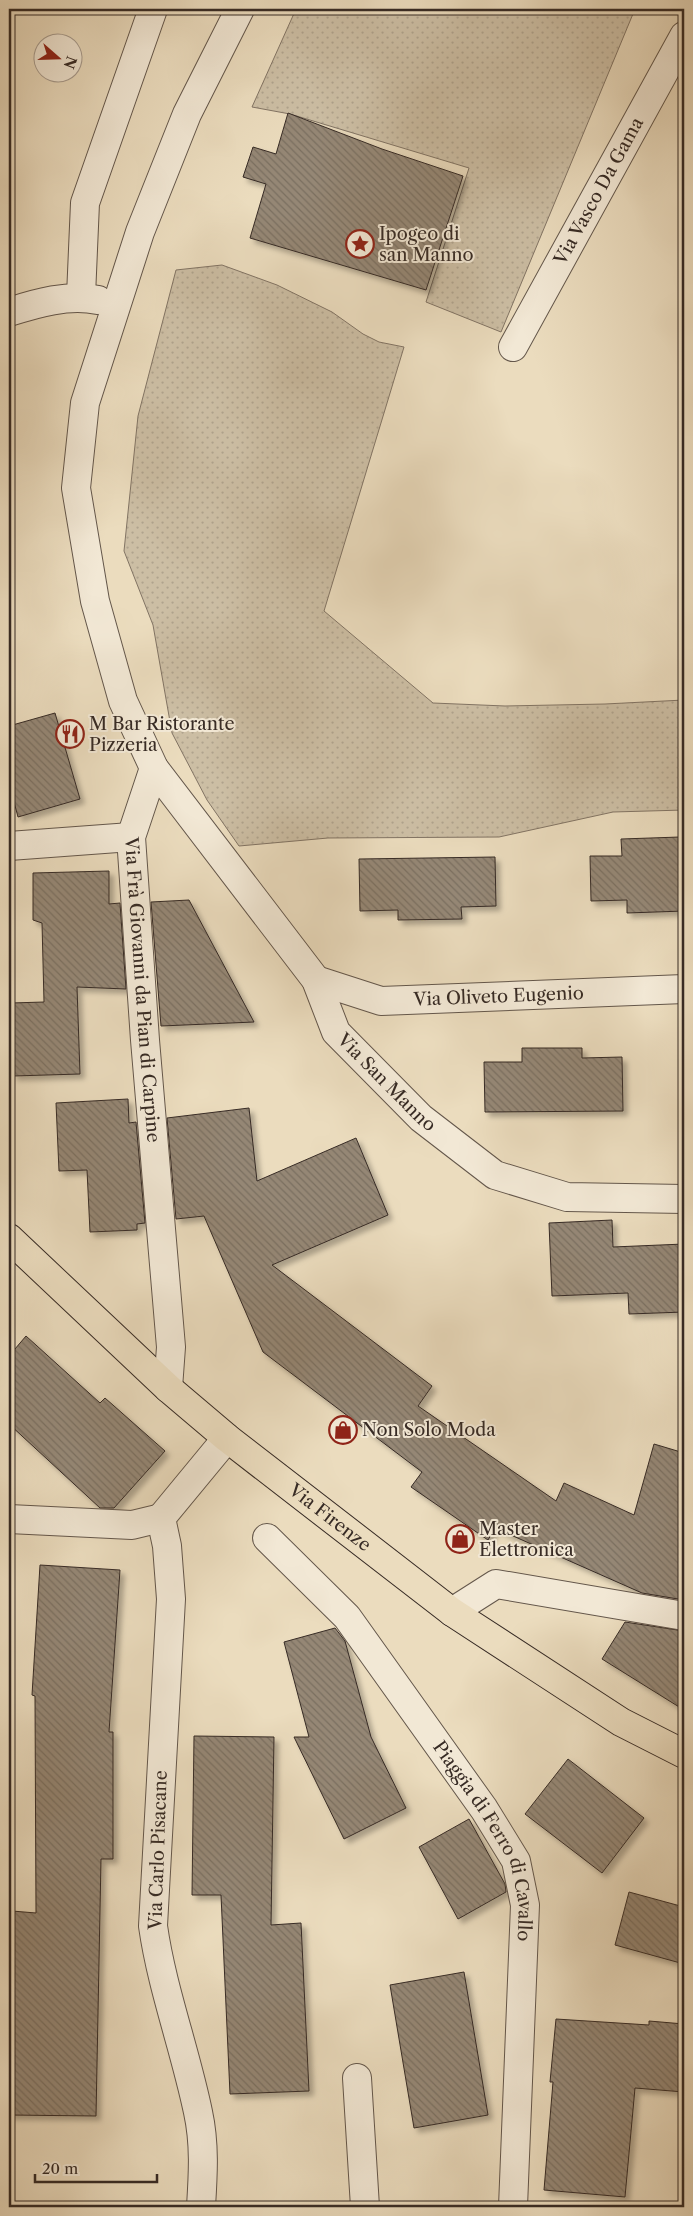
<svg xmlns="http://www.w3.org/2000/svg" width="693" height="2216" font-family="'Libre Caslon Text',serif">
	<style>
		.grass { fill: url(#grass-dots); stroke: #827464 }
		.building { fill: url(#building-back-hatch); stroke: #372b25; filter: url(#shadow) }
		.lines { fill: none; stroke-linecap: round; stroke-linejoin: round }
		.minor-casing { stroke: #64574b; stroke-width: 30 }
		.major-casing { stroke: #372b25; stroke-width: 30 }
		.minor { stroke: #f2e8d5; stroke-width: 28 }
		.major { stroke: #ebdcbe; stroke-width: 28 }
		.labels { text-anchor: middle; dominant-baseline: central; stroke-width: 4; stroke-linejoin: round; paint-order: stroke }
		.street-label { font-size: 18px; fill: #372b25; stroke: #f2e8d5 }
		.poi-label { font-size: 18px; fill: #372b25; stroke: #f2e8d5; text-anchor: start }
	</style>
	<defs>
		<pattern id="grass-dots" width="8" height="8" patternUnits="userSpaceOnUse" patternTransform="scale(1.25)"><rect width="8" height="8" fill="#ccbea4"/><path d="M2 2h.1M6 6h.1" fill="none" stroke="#b0a38d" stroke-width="1.8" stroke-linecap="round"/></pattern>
		<pattern id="building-back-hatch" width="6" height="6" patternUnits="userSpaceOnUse" patternTransform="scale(1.25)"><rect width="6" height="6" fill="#958775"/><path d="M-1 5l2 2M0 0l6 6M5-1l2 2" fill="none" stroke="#7a6f60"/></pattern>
		<filter id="shadow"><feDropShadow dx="4.5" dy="4.5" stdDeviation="2.5" flood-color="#0004"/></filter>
	</defs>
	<rect width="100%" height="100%" fill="#ebdcbe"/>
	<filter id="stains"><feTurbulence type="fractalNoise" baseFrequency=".004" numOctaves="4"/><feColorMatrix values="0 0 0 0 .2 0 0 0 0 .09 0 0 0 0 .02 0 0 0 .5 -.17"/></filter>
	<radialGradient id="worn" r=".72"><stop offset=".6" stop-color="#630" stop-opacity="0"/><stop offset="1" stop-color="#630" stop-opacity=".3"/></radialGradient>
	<!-- grass -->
	<path class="grass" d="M 296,9 L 635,9 L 501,332 L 426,302 L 469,168 L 290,114 L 252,107 Z
		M 222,265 L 277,285 L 332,312 L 363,334 L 379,342 L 404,347 L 324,611 L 433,703 L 505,706 L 605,704 L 684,700 L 684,810 L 613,812 L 499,837 L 328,838 L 239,846 L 207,800 L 172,733 L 153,625 L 124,551 L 138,416 L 176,270 Z"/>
	<!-- building -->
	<path class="building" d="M 288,113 L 382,149 L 463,176 L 426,290 L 250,238 L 266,184 L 243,177 L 253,147 L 276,154 Z
		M 55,713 L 80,799 L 18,817 L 9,783 L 9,726 Z
		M 680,837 L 684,854 L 684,911 L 627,913 L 627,900 L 591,901 L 590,856 L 622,856 L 621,839 Z
		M 495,857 L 496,906 L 461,907 L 462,919 L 398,920 L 398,910 L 360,911 L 359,859 Z
		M 109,871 L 109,904 L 120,903 L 126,989 L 77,987 L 80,1074 L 13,1076 L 11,1003 L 44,1002 L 42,923 L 33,920 L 33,873 Z
		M 189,900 L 254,1022 L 161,1026 L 151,902 Z
		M 522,1048 L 582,1048 L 582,1058 L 622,1057 L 623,1111 L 485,1112 L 484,1062 L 522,1062 Z
		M 128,1099 L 129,1123 L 136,1122 L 145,1223 L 137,1224 L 137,1230 L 90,1232 L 87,1170 L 59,1171 L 56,1103 Z
		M 249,1108 L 257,1181 L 356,1138 L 388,1215 L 272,1265 L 432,1386 L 418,1406 L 556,1501 L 564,1483 L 634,1515 L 654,1444 L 684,1453 L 684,1600 L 642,1593 L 495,1528 L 488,1540 L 411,1487 L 422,1472 L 263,1352 L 204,1216 L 176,1219 L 167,1118 Z
		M 612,1220 L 613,1247 L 684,1244 L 684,1312 L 629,1314 L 628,1293 L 552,1296 L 549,1223 Z
		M 26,1336 L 100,1403 L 105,1398 L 165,1451 L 114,1508 L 100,1508 L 9,1424 L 9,1356 Z
		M 40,1565 L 120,1570 L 109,1732 L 113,1732 L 113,1859 L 101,1859 L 96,2116 L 9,2115 L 9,1972 L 12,1911 L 36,1913 L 35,1696 L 32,1695 Z
		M 625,1622 L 684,1631 L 684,1710 L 602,1659 Z
		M 335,1628 L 345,1641 L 371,1737 L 406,1808 L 344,1839 L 294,1737 L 309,1737 L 284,1642 Z
		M 194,1736 L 274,1737 L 271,1925 L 301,1923 L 309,2091 L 230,2094 L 221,1895 L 192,1895 Z
		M 568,1759 L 644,1818 L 602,1873 L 525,1814 Z
		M 469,1819 L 505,1884 L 506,1892 L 458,1919 L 419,1847 Z
		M 629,1892 L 684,1907 L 684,1964 L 615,1945 Z
		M 464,1972 L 488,2115 L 414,2128 L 390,1985 Z
		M 556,2019 L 649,2025 L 649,2021 L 684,2024 L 684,2092 L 635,2088 L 625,2197 L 544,2190 L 553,2082 L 550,2082 Z"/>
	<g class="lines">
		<defs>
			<g id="minor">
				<path id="s1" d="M 240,9 L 187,114 L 140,232 L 85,403 L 76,488 L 95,601 L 123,701 L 154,768 L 316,980 L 336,1032 L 421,1118 L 495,1175 L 567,1197 L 684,1199"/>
				<path d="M 81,296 L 85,203 L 153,9"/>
				<path d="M 9,312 C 37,303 68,294 98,300"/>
				<path id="s2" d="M 513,347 L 684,36"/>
				<path id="s3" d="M 154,768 L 131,837 L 145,1040 L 171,1347 L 168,1388"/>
				<path d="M 9,846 L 131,837"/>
				<path id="s4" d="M 316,980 L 381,1001 L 684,989"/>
				<path d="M 161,1518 L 167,1546 L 171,1599 L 153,1926 C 162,1989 185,2049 198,2112 C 205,2144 203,2175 201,2207"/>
				<path d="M 161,1518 L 227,1438"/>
				<path d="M 9,1519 L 132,1525 L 161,1518"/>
				<path id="s5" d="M 267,1538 L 347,1617 L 484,1809 L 516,1861 L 525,1905 L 513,2207"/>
				<path d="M 452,1612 L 496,1584 L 684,1616"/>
				<path d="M 357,2078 L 365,2207"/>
			</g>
			<g id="major">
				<path id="s6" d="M 9,1238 L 168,1388 L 227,1438 L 452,1612 L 621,1722 L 684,1754"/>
			</g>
		</defs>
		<!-- minor casing -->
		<use href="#minor" class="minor-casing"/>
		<!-- major casing -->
		<use href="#major" class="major-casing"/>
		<!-- minor -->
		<use href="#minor" class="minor"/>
		<!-- major -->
		<use href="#major" class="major"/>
	</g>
	<!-- icons -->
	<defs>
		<symbol id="sight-ring" viewBox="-11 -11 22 22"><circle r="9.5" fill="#f2e8d5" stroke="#8f2418" stroke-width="1.5"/><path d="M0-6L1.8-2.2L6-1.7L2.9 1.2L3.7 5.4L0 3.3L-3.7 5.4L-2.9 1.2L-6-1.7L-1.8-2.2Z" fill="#8f2418"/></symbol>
		<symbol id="restaurant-ring" viewBox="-11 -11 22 22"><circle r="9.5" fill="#f2e8d5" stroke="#8f2418" stroke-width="1.5"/><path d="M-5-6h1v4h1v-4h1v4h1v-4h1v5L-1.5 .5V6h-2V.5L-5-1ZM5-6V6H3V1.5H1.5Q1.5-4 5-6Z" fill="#8f2418"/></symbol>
		<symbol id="shop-ring" viewBox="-11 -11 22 22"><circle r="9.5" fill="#f2e8d5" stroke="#8f2418" stroke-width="1.5"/><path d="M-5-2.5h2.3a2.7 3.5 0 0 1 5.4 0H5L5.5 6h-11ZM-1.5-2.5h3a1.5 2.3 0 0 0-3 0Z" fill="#8f2418"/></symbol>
	</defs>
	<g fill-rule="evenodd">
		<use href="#sight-ring" x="344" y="228" width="32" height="32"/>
		<use href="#restaurant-ring" x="54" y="718" width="32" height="32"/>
		<use href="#shop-ring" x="327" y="1414" width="32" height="32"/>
		<use href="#shop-ring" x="444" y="1523" width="32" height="32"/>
	</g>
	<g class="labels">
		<!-- street labels -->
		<g class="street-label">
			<text stroke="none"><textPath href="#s2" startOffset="178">Via Vasco Da Gama</textPath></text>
			<text stroke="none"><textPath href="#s3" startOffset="226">Via Frà Giovanni da Pian di Carpine</textPath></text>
			<text stroke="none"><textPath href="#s4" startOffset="186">Via Oliveto Eugenio</textPath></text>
			<text stroke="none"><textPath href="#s1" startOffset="1196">Via San Manno</textPath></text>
			<text stroke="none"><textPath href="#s6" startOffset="426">Via Firenze</textPath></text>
			<text stroke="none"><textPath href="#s5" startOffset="379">Piaggia di Ferro di Cavallo</textPath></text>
			<text transform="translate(158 1850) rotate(-88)">Via Carlo Pisacane</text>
		</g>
		<!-- poi labels -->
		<g class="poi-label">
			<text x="379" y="234">Ipogeo di<tspan x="379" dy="21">san Manno</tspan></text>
			<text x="89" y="724">M Bar Ristorante<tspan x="89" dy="21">Pizzeria</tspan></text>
			<text x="362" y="1430">Non Solo Moda</text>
			<text x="479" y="1529">Master<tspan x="479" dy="21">Elettronica</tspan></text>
		</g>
	</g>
	<!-- margin -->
	<rect width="693" height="2216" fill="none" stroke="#ebdcbe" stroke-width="30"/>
	<rect x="10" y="10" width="673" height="2196" fill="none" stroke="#372b25" stroke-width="2.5"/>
	<rect x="15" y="15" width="663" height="2186" fill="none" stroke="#372b25"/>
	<!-- north arrow -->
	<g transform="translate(58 58) rotate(110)"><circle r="24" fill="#f2e8d5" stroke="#a79c8f"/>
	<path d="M0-4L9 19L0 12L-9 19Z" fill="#8f2418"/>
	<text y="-8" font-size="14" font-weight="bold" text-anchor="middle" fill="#372b25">N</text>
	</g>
	<!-- scale -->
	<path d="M35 2174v8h122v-8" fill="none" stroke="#372b25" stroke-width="2.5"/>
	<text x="42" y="2174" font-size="15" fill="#372b25" stroke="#f2e8d5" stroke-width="4" paint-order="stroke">20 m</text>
	<rect width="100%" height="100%" filter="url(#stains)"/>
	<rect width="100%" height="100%" fill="url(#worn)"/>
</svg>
